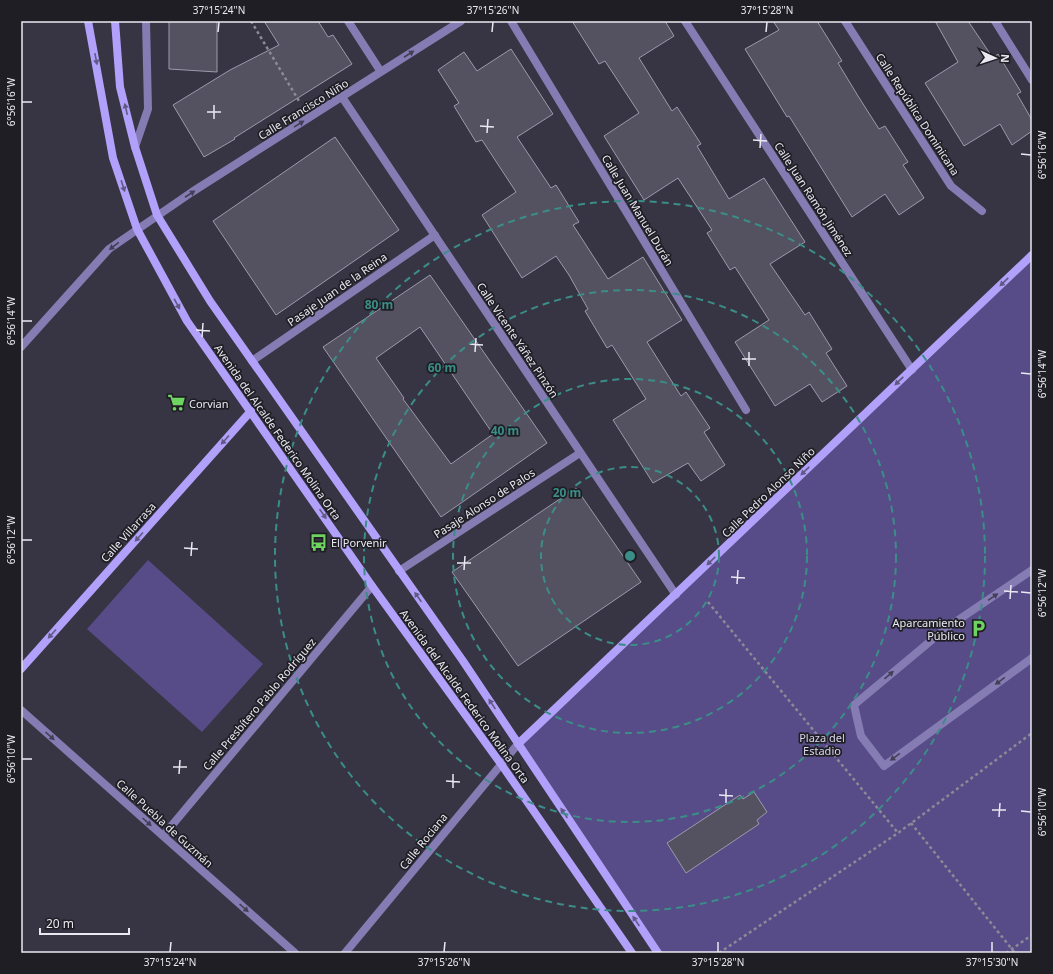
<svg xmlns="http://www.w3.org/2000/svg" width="1053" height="974" font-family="'Noto Sans',sans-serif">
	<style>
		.green { fill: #574c87 }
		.building { fill: #545261; stroke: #9c9aab; fill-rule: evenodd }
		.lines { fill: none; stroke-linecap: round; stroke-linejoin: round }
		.path { stroke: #8b8a96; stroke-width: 2.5; stroke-dasharray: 3 3; stroke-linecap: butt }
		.lane { stroke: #857cb3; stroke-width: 8 }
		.street { stroke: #857cb3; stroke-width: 8 }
		.secondary { stroke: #b1a1fa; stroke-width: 8 }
		.oneway { fill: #433f56 }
		.oneway2 { fill: #615984 }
		.ticks { fill: none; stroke: #eae9f2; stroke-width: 1.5 }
		.ring { fill: none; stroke: #3b8d88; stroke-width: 2; stroke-dasharray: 7 5 }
		.labels { text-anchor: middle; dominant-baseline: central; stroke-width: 3.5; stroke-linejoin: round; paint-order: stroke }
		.street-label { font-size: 11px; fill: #eae9f2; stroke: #1f1e24 }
		.poi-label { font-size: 11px; fill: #eae9f2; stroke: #1f1e24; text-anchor: start }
		.park-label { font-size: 11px; fill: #d9d6ed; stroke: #1f1e24 }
		.centre { fill: #3b8d88; stroke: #1f1e24; stroke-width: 2 }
		.ring-label { font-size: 12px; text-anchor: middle; font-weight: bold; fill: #3b8d88; stroke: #1f1e24; stroke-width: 3.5; stroke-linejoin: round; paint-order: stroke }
		.neatline { fill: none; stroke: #eae9f2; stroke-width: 1.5 }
		.ticks-label { font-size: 10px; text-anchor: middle; fill: #eae9f2 }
	</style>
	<rect width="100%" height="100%" fill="#373544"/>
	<!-- green -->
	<path class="green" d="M 1032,255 L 1032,953 L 658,953 L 518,744 Z
		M 148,560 L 263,664 L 202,732 L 87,629 Z"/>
	<!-- building -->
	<path class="building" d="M 169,21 L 217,21 L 217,72 L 169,69 Z
		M 264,21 L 318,21 L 328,37 L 333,35 L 352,64 L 234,138 L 235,139 L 204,157 L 173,105 L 230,70 L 279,45 Z
		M 572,21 L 665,21 L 674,36 L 639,58 L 672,111 L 677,107 L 701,144 L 697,146 L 729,199 L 764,178 L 805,242 L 770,264 L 805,315 L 809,312 L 832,349 L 826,353 L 847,386 L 822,402 L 810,384 L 775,406 L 735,342 L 769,320 L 735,267 L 730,270 L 707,233 L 712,230 L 678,178 L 644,200 L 604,136 L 639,113 L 605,61 L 599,64 Z
		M 773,21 L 817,21 L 842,61 L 838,63 L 858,96 L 879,129 L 885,126 L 908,162 L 903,165 L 924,198 L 899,215 L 885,194 L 852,217 L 789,116 L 787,117 L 745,49 L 779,30 Z
		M 935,21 L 968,21 L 993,58 L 998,54 L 1021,92 L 1017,94 L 1032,120 L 1032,131 L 1012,145 L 1000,124 L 964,146 L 925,83 L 958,62 Z
		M 511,49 L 553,114 L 517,137 L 551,188 L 556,185 L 579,222 L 573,225 L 608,279 L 643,257 L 682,320 L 647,342 L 681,396 L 686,392 L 710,428 L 704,432 L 725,465 L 701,481 L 688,463 L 653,483 L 613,420 L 646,399 L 612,345 L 607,348 L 585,311 L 588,309 L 569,275 L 556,256 L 522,278 L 482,215 L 516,192 L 482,140 L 476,142 L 454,106 L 459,103 L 438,70 L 464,52 L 477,71 Z
		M 335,137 L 399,230 L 276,315 L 213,221 Z
		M 430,275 L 547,443 L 441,517 L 323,347 ZM 420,327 L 493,434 L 451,464 L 403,399 L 404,398 L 376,358 Z
		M 576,488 L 641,582 L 518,666 L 452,572 Z
		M 754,792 L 767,812 L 757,820 L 759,824 L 686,873 L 667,843 L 740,795 L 743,799 Z"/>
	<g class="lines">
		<!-- path -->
		<path class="path" d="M 251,21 L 299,101
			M 708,602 L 898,833
			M 911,823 L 1015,953
			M 719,953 L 898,833 L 1032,733
			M 1006,953 L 1032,935"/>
		<!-- lane -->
		<path class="lane" d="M 1032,570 L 945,629 L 854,705 L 861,736 L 884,766 L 1032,658"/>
		<!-- street -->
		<path class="street" d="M 348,21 L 381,72
			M 511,21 L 746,410
			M 685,21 L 912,370
			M 845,21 L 951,186 L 982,211
			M 995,21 L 1032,80
			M 342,97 L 676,595
			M 135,147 L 148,109 L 146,21
			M 21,347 L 109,249 L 192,192 L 461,21
			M 252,361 L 435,235
			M 399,571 L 580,453
			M 21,710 L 295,953
			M 163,836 L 372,586
			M 345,953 L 518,744"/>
		<!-- secondary -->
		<path class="secondary" d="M 88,21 L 113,158 L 137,229 L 187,321 L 372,586 L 501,764 L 632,953
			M 115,21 L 120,87 L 135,147 L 157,215 L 210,301 L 463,661 L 658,953
			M 21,669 L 251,411
			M 518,744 L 1032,255"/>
	</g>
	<!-- one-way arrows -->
	<defs><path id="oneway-solid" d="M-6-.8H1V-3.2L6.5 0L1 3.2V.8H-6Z"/></defs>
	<g class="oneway">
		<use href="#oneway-solid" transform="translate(409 54) rotate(-33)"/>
		<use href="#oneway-solid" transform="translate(299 124) rotate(-32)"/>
		<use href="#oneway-solid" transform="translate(190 194) rotate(-33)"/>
		<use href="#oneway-solid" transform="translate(114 246) rotate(143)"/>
		<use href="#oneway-solid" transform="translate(993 597) rotate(-34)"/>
		<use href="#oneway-solid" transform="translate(889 675) rotate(-40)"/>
		<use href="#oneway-solid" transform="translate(1000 681) rotate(144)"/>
		<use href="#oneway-solid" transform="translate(50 736) rotate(42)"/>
		<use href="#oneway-solid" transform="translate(895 757) rotate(144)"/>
		<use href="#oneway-solid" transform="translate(147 822) rotate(42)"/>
		<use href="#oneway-solid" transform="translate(244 908) rotate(42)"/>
	</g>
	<g class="oneway2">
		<use href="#oneway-solid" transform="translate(96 59) rotate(79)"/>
		<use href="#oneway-solid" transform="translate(126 109) rotate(-103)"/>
		<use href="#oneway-solid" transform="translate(123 186) rotate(72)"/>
		<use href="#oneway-solid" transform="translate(1004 282) rotate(136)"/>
		<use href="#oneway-solid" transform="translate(177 304) rotate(61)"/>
		<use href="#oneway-solid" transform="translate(899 381) rotate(136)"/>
		<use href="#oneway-solid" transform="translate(225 440) rotate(132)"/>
		<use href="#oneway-solid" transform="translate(805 471) rotate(136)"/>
		<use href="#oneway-solid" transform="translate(323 514) rotate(55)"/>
		<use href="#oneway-solid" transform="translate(139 537) rotate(132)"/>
		<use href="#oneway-solid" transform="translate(711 561) rotate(136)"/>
		<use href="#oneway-solid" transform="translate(418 597) rotate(-125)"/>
		<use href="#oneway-solid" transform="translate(52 634) rotate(132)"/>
		<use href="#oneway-solid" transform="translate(492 704) rotate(-124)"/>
		<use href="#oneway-solid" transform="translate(564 813) rotate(-124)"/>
		<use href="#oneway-solid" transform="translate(636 921) rotate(-124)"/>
	</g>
	<!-- ticks -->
	<path class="ticks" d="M 218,32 L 219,22M 492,32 L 493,22M 766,32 L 767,22M 22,102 L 32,102M 207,112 L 221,112M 214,119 L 214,105M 480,126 L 494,127M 487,133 L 488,119M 753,140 L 767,141M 760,148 L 761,134M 1021,154 L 1031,155M 22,321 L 32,321M 196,330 L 210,331M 202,337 L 203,323M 469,344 L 483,345M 475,352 L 476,338M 742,359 L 756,359M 749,366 L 749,352M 1021,373 L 1031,374M 22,540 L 32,540M 184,548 L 198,549M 191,556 L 192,542M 457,563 L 471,563M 464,570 L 465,556M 731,577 L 745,578M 737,584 L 738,570M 1004,591 L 1018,592M 1021,592 L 1031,593M 1010,599 L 1011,585M 22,759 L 32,759M 173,767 L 187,767M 179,774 L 180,760M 446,781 L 460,782M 453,788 L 453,774M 719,795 L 733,796M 726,803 L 726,789M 992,810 L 1006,810M 1021,811 L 1031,812M 999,817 L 1000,803M 170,952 L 171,942M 444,952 L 445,942M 718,952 L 718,942M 992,952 L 992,942"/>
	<!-- distance rings -->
	<g class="ring">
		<circle cx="630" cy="556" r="89"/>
		<circle cx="630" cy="556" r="177"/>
		<circle cx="630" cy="556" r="266"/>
		<circle cx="630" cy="556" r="355"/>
	</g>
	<!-- icons -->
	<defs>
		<symbol id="supermarket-bare" viewBox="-9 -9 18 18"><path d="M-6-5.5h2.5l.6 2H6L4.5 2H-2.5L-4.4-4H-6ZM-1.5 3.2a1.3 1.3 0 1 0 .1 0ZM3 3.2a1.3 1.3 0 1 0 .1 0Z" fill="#6ed360" stroke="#1f1e24" stroke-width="2.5" paint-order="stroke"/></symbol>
		<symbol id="bus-bare" viewBox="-9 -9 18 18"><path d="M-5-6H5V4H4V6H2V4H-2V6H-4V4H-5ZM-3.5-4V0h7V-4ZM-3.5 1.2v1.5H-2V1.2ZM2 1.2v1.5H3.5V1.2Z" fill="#6ed360" stroke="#1f1e24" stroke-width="2.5" paint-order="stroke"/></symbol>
		<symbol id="parking-bare" viewBox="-9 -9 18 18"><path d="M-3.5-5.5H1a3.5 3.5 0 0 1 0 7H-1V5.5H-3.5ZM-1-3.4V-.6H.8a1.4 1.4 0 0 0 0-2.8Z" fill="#6ed360" stroke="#1f1e24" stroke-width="2.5" paint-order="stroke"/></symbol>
	</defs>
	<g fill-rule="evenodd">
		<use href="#supermarket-bare" x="164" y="390" width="25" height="25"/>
		<use href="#bus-bare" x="306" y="530" width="25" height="25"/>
		<use href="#parking-bare" x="966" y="616" width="25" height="25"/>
	</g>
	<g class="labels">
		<!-- street labels -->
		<g class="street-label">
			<text transform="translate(303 109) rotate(-32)">Calle Francisco Niño</text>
			<text transform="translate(918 114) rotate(57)">Calle República Dominicana</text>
			<text transform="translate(814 199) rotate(57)">Calle Juan Ramón Jiménez</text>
			<text transform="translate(638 210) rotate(59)">Calle Juan Manuel Durán</text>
			<text transform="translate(337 289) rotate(-35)">Pasaje Juan de la Reina</text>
			<text transform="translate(518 340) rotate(56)">Calle Vicente Yáñez Pinzón</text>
			<text transform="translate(278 432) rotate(55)">Avenida del Alcalde Federico Molina Orta</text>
			<text transform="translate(768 492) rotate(-44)">Calle Pedro Alonso Niño</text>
			<text transform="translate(484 503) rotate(-33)">Pasaje Alonso de Palos</text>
			<text transform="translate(128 532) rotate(-48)">Calle Villarrasa</text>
			<text transform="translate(465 696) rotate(54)">Avenida del Alcalde Federico Molina Orta</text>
			<text transform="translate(259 704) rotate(-50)">Calle Presbítero Pablo Rodríguez</text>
			<text transform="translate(165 823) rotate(42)">Calle Puebla de Guzmán</text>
			<text transform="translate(423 841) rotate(-51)">Calle Rociana</text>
		</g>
		<!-- poi labels -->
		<g class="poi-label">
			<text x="189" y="403">Corvian</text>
			<text x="331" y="542">El Porvenir</text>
			<text x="965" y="622" text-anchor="end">Aparcamiento<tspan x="965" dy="13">Público</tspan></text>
		</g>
		<!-- park labels -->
		<g class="park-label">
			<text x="822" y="737">Plaza del<tspan x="822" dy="13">Estadio</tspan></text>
		</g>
	</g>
	<circle cx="630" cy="556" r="6" class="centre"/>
	<g class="ring-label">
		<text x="379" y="309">80 m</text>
		<text x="442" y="372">60 m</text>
		<text x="505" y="435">40 m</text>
		<text x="567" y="497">20 m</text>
	</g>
	<!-- border -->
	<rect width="1053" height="974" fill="none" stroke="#1f1e24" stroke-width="44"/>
	<!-- north arrow -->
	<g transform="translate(995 58) rotate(93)" stroke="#1f1e24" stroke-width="3" paint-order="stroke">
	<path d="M0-3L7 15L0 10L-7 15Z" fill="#eae9f2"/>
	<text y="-6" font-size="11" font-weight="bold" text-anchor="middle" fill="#eae9f2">N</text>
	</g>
	<!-- scale -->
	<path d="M40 928v6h89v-6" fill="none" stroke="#eae9f2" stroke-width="2"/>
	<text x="46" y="928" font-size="12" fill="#eae9f2" stroke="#1f1e24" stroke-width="3" paint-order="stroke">20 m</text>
	<rect x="22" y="22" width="1009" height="930" class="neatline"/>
	<g class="ticks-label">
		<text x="219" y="14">37°15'24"N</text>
		<text x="493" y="14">37°15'26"N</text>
		<text x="767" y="14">37°15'28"N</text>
		<text transform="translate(11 102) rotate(-90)" y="4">6°56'16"W</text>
		<text transform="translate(1042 155) rotate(-90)" y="4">6°56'16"W</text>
		<text transform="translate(11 321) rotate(-90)" y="4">6°56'14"W</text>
		<text transform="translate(1042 374) rotate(-90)" y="4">6°56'14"W</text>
		<text transform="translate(11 540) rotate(-90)" y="4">6°56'12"W</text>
		<text transform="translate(1042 593) rotate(-90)" y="4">6°56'12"W</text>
		<text transform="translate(11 759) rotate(-90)" y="4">6°56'10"W</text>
		<text transform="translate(1042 812) rotate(-90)" y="4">6°56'10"W</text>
		<text x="170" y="966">37°15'24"N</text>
		<text x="444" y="966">37°15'26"N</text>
		<text x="718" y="966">37°15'28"N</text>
		<text x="992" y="966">37°15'30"N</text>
	</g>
</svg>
